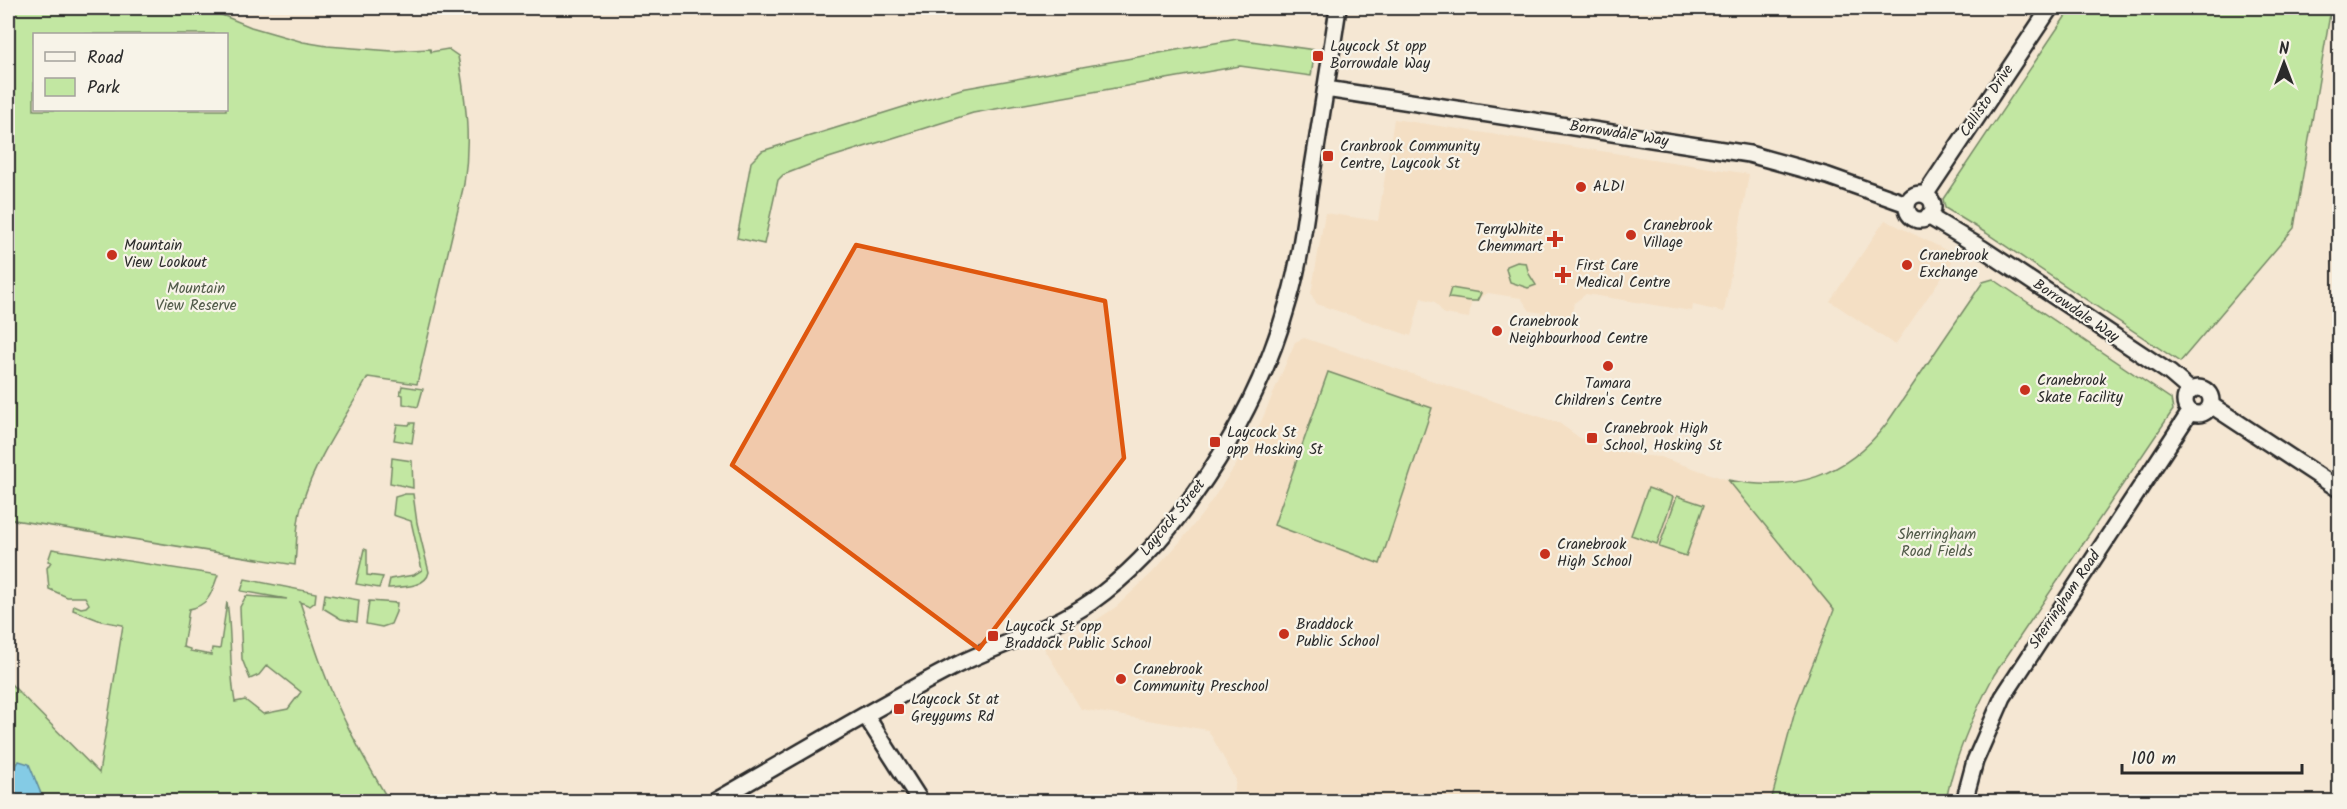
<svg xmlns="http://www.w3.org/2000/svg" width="2347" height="809" font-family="Kalam,sans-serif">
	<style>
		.built { fill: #f4dfc4 }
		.green { fill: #c2e7a2; stroke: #768966; stroke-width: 1.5; fill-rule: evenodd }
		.water { fill: #84cbe5; stroke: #608b9b; stroke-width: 1.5 }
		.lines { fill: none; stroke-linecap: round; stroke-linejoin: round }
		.secondary-casing { stroke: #2b2b2b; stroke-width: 20 }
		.secondary { stroke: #f7f3e8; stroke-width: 15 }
		.marked { fill: #df570e; fill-opacity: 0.2; stroke: #df570e; stroke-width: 4.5; stroke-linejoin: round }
		.poi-dot { fill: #c8321e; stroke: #f7f3e8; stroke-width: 2 }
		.labels { text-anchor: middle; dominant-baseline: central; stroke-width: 4.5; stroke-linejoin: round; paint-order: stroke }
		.poi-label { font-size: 15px; fill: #2b2b2b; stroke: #f7f3e8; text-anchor: start }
		.street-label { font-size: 15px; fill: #2b2b2b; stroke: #f7f3e8 }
		.park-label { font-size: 15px; fill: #515a49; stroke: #f7f3e8 }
	</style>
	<rect width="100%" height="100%" fill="#f5e7d3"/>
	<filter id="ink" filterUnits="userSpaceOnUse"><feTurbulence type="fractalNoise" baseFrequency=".0167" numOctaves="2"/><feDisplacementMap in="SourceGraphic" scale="12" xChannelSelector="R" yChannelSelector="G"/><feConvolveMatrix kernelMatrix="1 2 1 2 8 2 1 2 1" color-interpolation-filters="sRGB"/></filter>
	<g filter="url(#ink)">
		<!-- built -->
		<path class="built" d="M 1394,119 L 1749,174 L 1724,312 L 1693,305 L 1692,311 L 1586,294 L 1574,303 L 1571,317 L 1530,311 L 1521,298 L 1488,293 L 1471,303 L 1469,318 L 1444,314 L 1435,302 L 1421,298 L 1411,336 L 1317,304 L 1311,294 L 1325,213 L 1378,221 Z
			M 1885,220 L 1950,252 L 1952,262 L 1895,345 L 1830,301 Z
			M 1304,338 L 1559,423 L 1580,438 L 1635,455 L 1660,457 L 1728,480 L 1834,609 L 1797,704 L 1771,802 L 1232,801 L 1236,780 L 1208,730 L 1081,709 L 1044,648 L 1080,631 L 1116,607 L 1152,573 L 1180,542 L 1203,513 L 1236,465 L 1261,422 L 1295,342 Z"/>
		<!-- green -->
		<path class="green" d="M 8,8 L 205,8 L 251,27 L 303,42 L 327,46 L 392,51 L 430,49 L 431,52 L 448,49 L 458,56 C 466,102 471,138 464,184 L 417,384 L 368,377 C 347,415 315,460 303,501 C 296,521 297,544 295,565 L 8,519 ZM 34,34 L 226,34 L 226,110 L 34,110 Z
			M 2071,8 L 2331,8 L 2294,228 L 2180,362 L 1986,233 L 1945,208 L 1943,199 Z
			M 1237,39 L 1315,50 L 1311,76 L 1240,66 L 973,113 L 819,161 L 783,175 L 778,180 L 764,244 L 737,238 L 751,162 L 762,151 L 961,89 Z
			M 1517,262 L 1526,263 L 1529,274 L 1536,285 L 1528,288 L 1510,282 L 1506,269 L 1507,266 Z
			M 1993,279 L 2171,399 L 2173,410 L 1994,675 C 1973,715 1954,757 1946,801 L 1771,801 L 1797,704 L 1834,610 L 1728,480 C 1793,493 1846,477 1887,423 L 1983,282 Z
			M 1451,288 L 1481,293 L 1477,301 C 1466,302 1459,298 1448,298 Z
			M 1328,372 L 1432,408 L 1380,564 L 1274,525 Z
			M 402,386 L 423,389 L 418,407 L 403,404 L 403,395 L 400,394 Z
			M 410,423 L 415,423 L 412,443 L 394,440 L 397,424 L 409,425 Z
			M 392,458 L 412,461 L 413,488 L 390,483 Z
			M 1648,488 L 1673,497 L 1657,544 L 1631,535 Z
			M 405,494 L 413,494 L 417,523 L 429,572 C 426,588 401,587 388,588 L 390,579 L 414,575 L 422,570 L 411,521 L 393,515 L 395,497 Z
			M 1677,496 L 1704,505 L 1686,556 L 1659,547 Z
			M 52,549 L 218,575 C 211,593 210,605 189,609 L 183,647 L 190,649 L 190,651 L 211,655 L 212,648 L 220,649 L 227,602 C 232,635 229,669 235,702 L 245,700 L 263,714 L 288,709 L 301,692 L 267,665 L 259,675 L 250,679 L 242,659 L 240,607 L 246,596 L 287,599 L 241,591 L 245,579 L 316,593 L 315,602 L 310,606 L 300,602 C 310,632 319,662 331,690 C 347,729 368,765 389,801 L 8,801 L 8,681 L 99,773 L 123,625 L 101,621 L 73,610 L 74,605 L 81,608 L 86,607 L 89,604 L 85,597 L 67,597 L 49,589 L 47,568 L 51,562 L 48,561 Z
			M 364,549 L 367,550 L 367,575 L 383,577 L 379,588 L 356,584 Z
			M 325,594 L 359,600 L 357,622 L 341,619 L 323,608 Z
			M 369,601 L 397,603 L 396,612 L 391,624 L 382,627 L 366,624 Z"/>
		<!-- water -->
		<path class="water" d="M 19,761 L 29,764 L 44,801 L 8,801 L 8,778 Z"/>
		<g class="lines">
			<defs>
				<path id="secondary" d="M 1326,89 L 1749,154 L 1828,176 L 1907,204
					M1907 207a13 13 0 1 1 26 0a13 13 0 1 1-26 0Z
					M 1925,195 L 2050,8
					M 1928,216 L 1983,249 L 2170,373 L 2191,391
					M2185 401a13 13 0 1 1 26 0a13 13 0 1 1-26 0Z
					M 2211,405 L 2340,490
					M 866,716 L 921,802
					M 714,802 C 793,757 872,709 953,667 C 998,644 1049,631 1091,602 C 1131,574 1166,535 1194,495 C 1237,435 1269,371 1289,299 C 1299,264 1304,228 1309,192 C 1319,130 1329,69 1338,8
					M 1964,802 L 1975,761 L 2003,697 L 2190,412"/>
			</defs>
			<!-- secondary casing -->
			<use href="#secondary" class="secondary-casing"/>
			<!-- secondary -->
			<use href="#secondary" class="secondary"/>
		</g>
	</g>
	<!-- marked area -->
	<path class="marked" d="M 856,245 L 1105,301 L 1124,458 L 979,649 L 732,465 Z"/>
	<!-- markers -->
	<g class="poi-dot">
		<rect x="1312" y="50" width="12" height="12" rx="3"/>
		<rect x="1322" y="150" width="12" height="12" rx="3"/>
		<circle cx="1581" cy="187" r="6"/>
		<circle cx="1631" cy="235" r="6"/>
		<path d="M1552 230h6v6h6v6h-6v6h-6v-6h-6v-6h6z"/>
		<circle cx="112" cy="255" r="6"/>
		<circle cx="1907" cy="265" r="6"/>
		<path d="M1560 266h6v6h6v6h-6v6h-6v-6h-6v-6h6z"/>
		<circle cx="1497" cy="331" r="6"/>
		<circle cx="1608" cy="366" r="6"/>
		<circle cx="2025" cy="390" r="6"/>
		<rect x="1586" y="432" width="12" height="12" rx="3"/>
		<rect x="1209" y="436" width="12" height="12" rx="3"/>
		<circle cx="1545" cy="554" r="6"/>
		<circle cx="1284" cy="634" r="6"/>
		<rect x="987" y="630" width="12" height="12" rx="3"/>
		<circle cx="1121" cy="679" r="6"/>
		<rect x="893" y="703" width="12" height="12" rx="3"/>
	</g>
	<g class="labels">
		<!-- poi labels -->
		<g class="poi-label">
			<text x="1330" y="47">Laycock St opp<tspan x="1330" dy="17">Borrowdale Way</tspan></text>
			<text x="1340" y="147">Cranbrook Community<tspan x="1340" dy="17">Centre, Laycook St</tspan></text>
			<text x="1593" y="187">ALDI</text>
			<text x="1643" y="226">Cranebrook<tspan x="1643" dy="17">Village</tspan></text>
			<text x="1543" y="230" text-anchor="end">TerryWhite<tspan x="1543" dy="17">Chemmart</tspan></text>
			<text x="124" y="246">Mountain<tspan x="124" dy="17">View Lookout</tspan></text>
			<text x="1919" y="256">Cranebrook<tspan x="1919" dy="17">Exchange</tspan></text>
			<text x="1576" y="266">First Care<tspan x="1576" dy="17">Medical Centre</tspan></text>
			<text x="1509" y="322">Cranebrook<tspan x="1509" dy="17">Neighbourhood Centre</tspan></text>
			<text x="2037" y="381">Cranebrook<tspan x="2037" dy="17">Skate Facility</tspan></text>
			<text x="1608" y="384" text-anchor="middle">Tamara<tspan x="1608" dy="17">Children's Centre</tspan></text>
			<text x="1604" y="429">Cranebrook High<tspan x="1604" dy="17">School, Hosking St</tspan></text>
			<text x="1227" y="433">Laycock St<tspan x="1227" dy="17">opp Hosking St</tspan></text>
			<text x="1557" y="545">Cranebrook<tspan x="1557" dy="17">High School</tspan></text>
			<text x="1296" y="625">Braddock<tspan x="1296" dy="17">Public School</tspan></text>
			<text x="1005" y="627">Laycock St opp<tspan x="1005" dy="17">Braddock Public School</tspan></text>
			<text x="1133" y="670">Cranebrook<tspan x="1133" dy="17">Community Preschool</tspan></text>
			<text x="911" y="700">Laycock St at<tspan x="911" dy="17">Greygums Rd</tspan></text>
		</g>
		<!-- street labels -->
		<g class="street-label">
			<text transform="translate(1987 101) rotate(-56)">Callisto Drive</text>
			<text transform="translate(1619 134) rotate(9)">Borrowdale Way</text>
			<text transform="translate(2076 311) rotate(34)">Borrowdale Way</text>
			<text transform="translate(1173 518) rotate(-51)">Laycock Street</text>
			<text transform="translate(2065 600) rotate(-56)">Sherringham Road</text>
		</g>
		<!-- park labels -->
		<g class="park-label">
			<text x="196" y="289">Mountain<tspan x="196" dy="17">View Reserve</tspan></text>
			<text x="1937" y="535">Sherringham<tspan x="1937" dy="17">Road Fields</tspan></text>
		</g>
	</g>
	<!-- margin -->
	<rect width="2347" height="809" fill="none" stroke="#f7f3e8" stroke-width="30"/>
	<rect x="15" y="15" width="2317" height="779" fill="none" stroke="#2b2b2b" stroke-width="2" filter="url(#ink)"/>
	<!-- legend -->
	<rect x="33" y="33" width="195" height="78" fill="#f7f3e8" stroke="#a5a39c" stroke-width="1.5"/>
	<rect x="45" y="52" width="30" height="9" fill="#f7f3e8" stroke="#a5a39c" stroke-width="1.5"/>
	<text x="87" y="63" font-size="18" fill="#2b2b2b">Road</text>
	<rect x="45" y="78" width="30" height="18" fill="#c2e7a2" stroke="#a5a39c" stroke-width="1.5"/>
	<text x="87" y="93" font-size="18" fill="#2b2b2b">Park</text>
	<!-- north arrow -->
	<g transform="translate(2284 63)" stroke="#f7f3e8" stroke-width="4.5" paint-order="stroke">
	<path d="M0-4.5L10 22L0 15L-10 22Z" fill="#2b2b2b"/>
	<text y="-9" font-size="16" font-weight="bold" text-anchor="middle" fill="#2b2b2b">N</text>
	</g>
	<!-- scale -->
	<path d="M2122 764v9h180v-9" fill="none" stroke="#2b2b2b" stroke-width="3"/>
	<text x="2131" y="764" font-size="18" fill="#2b2b2b" stroke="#f7f3e8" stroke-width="4.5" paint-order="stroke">100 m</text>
</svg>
